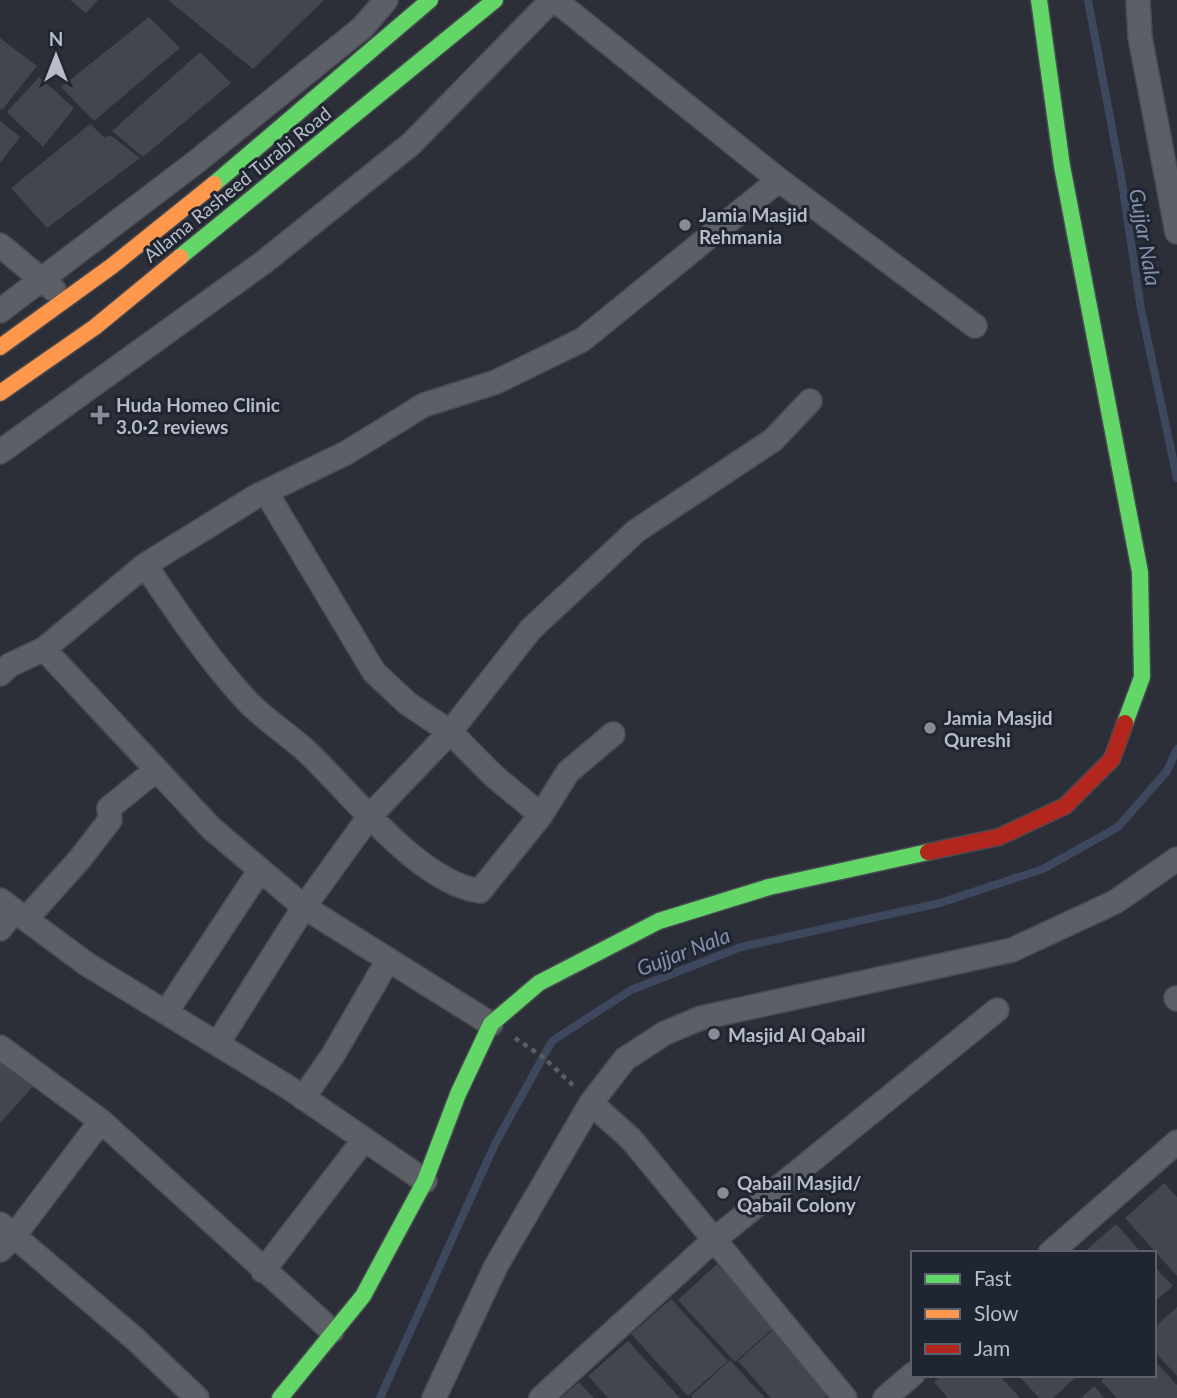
<svg xmlns="http://www.w3.org/2000/svg" width="1177" height="1398" font-family="Lato,sans-serif">
	<style>
		.lines { fill: none; stroke-linecap: round; stroke-linejoin: round }
		.stream { stroke: #3d485f; stroke-width: 8 }
		.building { fill: #43464c }
		.street-casing { stroke: #484b50; stroke-width: 26 }
		.fast-casing { stroke: #474a51; stroke-width: 19 }
		.slow-casing { stroke: #474a51; stroke-width: 19 }
		.jam-casing { stroke: #474a51; stroke-width: 19 }
		.path { stroke: #5a5e62; stroke-width: 4.5; stroke-dasharray: 5 5; stroke-linecap: butt }
		.street { stroke: #5c5f65; stroke-width: 23 }
		.fast { stroke: #63d668; stroke-width: 16 }
		.slow { stroke: #ff974d; stroke-width: 16 }
		.jam { stroke: #b3261e; stroke-width: 16 }
		.poi-dot { fill: #868b95; stroke: #202631; stroke-width: 2.5 }
		.labels { text-anchor: middle; dominant-baseline: central; stroke-width: 6; stroke-linejoin: round; paint-order: stroke }
		.street-label { font-size: 19px; fill: #b7bcc7; stroke: #202631 }
		.poi-label { font-size: 19px; font-weight: bold; fill: #b7bcc7; stroke: #202631; text-anchor: start }
		.water-label { font-size: 21px; font-style: italic; fill: #8290ab; stroke: #202631 }
	</style>
	<rect width="100%" height="100%" fill="#2c2f37"/>
	<g class="lines">
		<!-- stream -->
		<path class="stream" d="M 1088,0 L 1121,176 L 1141,309 L 1177,478
			M 380,1398 L 496,1142 L 552,1041 L 631,990 L 741,947 L 940,903 L 1043,869 L 1118,827 L 1167,771 L 1177,749"/>
	</g>
	<!-- building -->
	<path class="building" d="M 70,0 L 98,0 L 86,13 Z
		M 168,0 L 324,0 L 253,69 Z
		M 149,17 L 180,48 L 94,121 L 61,87 Z
		M 0,38 L 37,66 L 2,110 L 0,108 Z
		M 200,52 L 231,83 L 143,157 L 112,131 Z
		M 39,77 L 74,108 L 43,147 L 7,112 Z
		M 0,121 L 20,137 L 0,163 Z
		M 90,124 L 105,138 L 110,135 L 140,158 L 47,228 L 11,188 Z
		M 0,1055 L 36,1083 L 0,1123 Z
		M 1164,1183 L 1177,1197 L 1177,1276 L 1125,1218 Z
		M 1116,1224 L 1142,1253 L 1083,1253 Z
		M 717,1264 L 774,1327 L 735,1362 L 678,1300 Z
		M 1154,1266 L 1173,1286 L 1154,1302 Z
		M 671,1299 L 728,1361 L 688,1396 L 631,1334 Z
		M 1177,1307 L 1177,1376 L 1154,1351 L 1154,1328 Z
		M 777,1326 L 834,1389 L 824,1398 L 771,1398 L 738,1361 Z
		M 628,1341 L 680,1398 L 608,1398 L 588,1376 Z
		M 730,1360 L 765,1398 L 693,1398 L 691,1396 Z
		M 1154,1360 L 1177,1385 L 1177,1398 L 1117,1398 L 1101,1381 L 1107,1375 L 1154,1375 Z
		M 942,1375 L 999,1375 L 1020,1398 L 948,1398 L 934,1382 Z
		M 1018,1375 L 1078,1375 L 1053,1398 L 1039,1398 Z
		M 579,1382 L 594,1398 L 561,1398 Z
		M 1094,1386 L 1104,1398 L 1081,1398 Z"/>
	<g class="lines">
		<defs>
			<path id="street" d="M 555,0 L 779,180 L 975,326
				M 1138,0 L 1140,37 L 1177,232
				M 0,245 L 54,290
				M 0,311 L 196,162 L 363,27 L 386,0
				M 0,452 L 264,262 L 411,144 L 552,0
				M 266,492 L 374,672 L 407,703 L 450,732 L 495,777 L 541,815
				M 145,565 C 177,612 209,660 247,701 C 264,719 286,733 304,749 C 350,791 417,882 480,891 L 541,815 L 568,772 L 613,734
				M 44,649 L 211,828 L 304,907 L 491,1024
				M 0,674 L 10,665 L 44,649 L 145,565 L 255,497 L 346,453 L 424,405 L 496,382 L 582,340 L 779,180
				M 0,900 L 88,965 L 291,1089 L 425,1181
				M 26,919 L 79,860 L 110,820 L 109,808 L 156,770
				M 0,929 L 15,911
				M 1176,998 L 1177,999
				M 167,1011 L 260,870
				M 218,1043 L 304,907 L 369,817 L 450,732 L 531,629 L 636,531 L 773,440 L 810,401
				M 0,1047 L 101,1121 L 332,1331
				M 303,1098 L 333,1055 L 388,960
				M 591,1103 L 631,1139 L 845,1398
				M 0,1224 L 134,1338 L 197,1398
				M 0,1250 L 14,1236 L 101,1121
				M 1050,1253 L 1177,1142
				M 263,1271 L 363,1141
				M 434,1398 L 496,1266 L 591,1103 L 625,1059 L 665,1033 L 701,1018 L 1012,950 L 1115,902 L 1177,859
				M 541,1398 L 715,1239 L 997,1010
				M 885,1398 L 913,1374"/>
			<path id="fast" d="M 1039,0 L 1062,166 L 1140,572 L 1142,677 L 1125,723
				M 214,184 L 430,0
				M 180,257 L 495,0
				M 280,1398 L 363,1296 L 425,1181 L 458,1094 L 491,1024 L 539,983 L 659,921 L 769,887 L 928,852"/>
			<path id="slow" d="M 0,347 L 112,266 L 214,184
				M 0,393 L 95,327 L 180,257"/>
			<path id="jam" d="M 928,852 L 999,837 L 1065,806 L 1112,759 L 1125,723"/>
		</defs>
		<!-- street casing -->
		<use href="#street" class="street-casing"/>
		<!-- fast casing -->
		<use href="#fast" class="fast-casing"/>
		<!-- slow casing -->
		<use href="#slow" class="slow-casing"/>
		<!-- jam casing -->
		<use href="#jam" class="jam-casing"/>
		<!-- path -->
		<path class="path" d="M 515,1038 L 543,1057 L 576,1088"/>
		<!-- street -->
		<use href="#street" class="street"/>
		<!-- fast -->
		<use href="#fast" class="fast"/>
		<!-- slow -->
		<use href="#slow" class="slow"/>
		<!-- jam -->
		<use href="#jam" class="jam"/>
	</g>
	<!-- markers -->
	<g class="poi-dot">
		<circle cx="685" cy="225" r="7"/>
		<path d="M96.5 404.5h7v7h7v7h-7v7h-7v-7h-7v-7h7z"/>
		<circle cx="930" cy="728" r="7"/>
		<circle cx="714" cy="1034" r="7"/>
		<circle cx="723" cy="1193" r="7"/>
	</g>
	<g class="labels">
		<!-- street labels -->
		<g class="street-label">
			<text transform="translate(237 184) rotate(-39)">Allama Rasheed Turabi Road</text>
		</g>
		<!-- poi labels -->
		<g class="poi-label">
			<text x="699" y="214">Jamia Masjid<tspan x="699" dy="22">Rehmania</tspan></text>
			<text x="116" y="404">Huda Homeo Clinic<tspan x="116" dy="22">3.0·2 reviews</tspan></text>
			<text x="944" y="717">Jamia Masjid<tspan x="944" dy="22">Qureshi</tspan></text>
			<text x="728" y="1034">Masjid Al Qabail</text>
			<text x="737" y="1182">Qabail Masjid/<tspan x="737" dy="22">Qabail Colony</tspan></text>
		</g>
		<!-- water labels -->
		<g class="water-label">
			<text transform="translate(1146 237) rotate(80)">Gujjar Nala</text>
			<text transform="translate(683 951) rotate(-21)">Gujjar Nala</text>
		</g>
	</g>
	<!-- legend -->
	<rect x="911" y="1251" width="245" height="126" fill="#202631" stroke="#5c626d" stroke-width="2"/>
	<rect x="925" y="1274" width="35" height="10" fill="#63d668" stroke="#5c626d" stroke-width="2"/>
	<text x="974" y="1286" font-size="21" fill="#b7bcc7">Fast</text>
	<rect x="925" y="1309" width="35" height="10" fill="#ff974d" stroke="#5c626d" stroke-width="2"/>
	<text x="974" y="1321" font-size="21" fill="#b7bcc7">Slow</text>
	<rect x="925" y="1344" width="35" height="10" fill="#b3261e" stroke="#5c626d" stroke-width="2"/>
	<text x="974" y="1356" font-size="21" fill="#b7bcc7">Jam</text>
	<!-- north arrow -->
	<g transform="translate(56 56)" stroke="#202631" stroke-width="5" paint-order="stroke">
	<path d="M0-5L12 26L0 18L-12 26Z" fill="#b7bcc7"/>
	<text y="-10" font-size="19" font-weight="bold" text-anchor="middle" fill="#b7bcc7">N</text>
	</g>
</svg>
